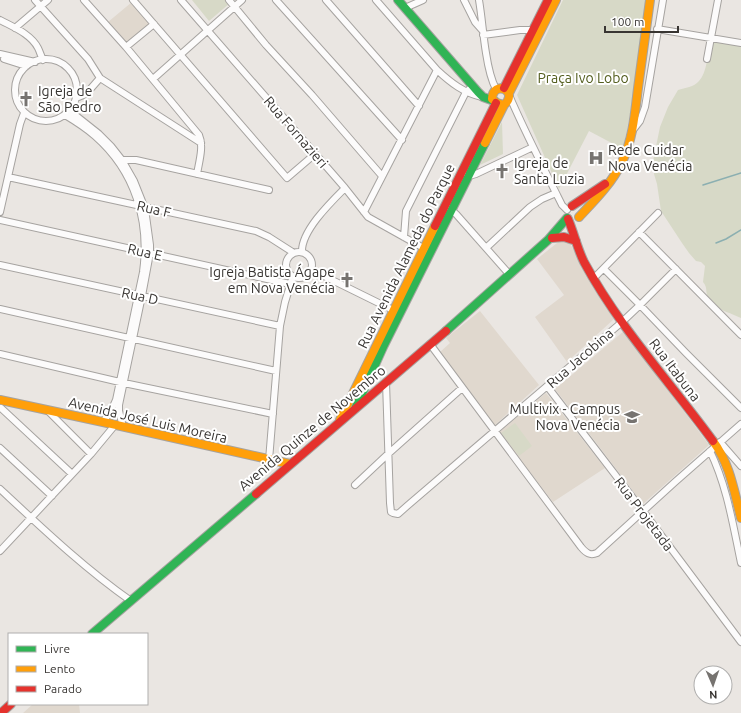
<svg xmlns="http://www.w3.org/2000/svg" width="741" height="713" font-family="Ubuntu,sans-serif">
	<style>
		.built { fill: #e0d8ce }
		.green { fill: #d7d9c7 }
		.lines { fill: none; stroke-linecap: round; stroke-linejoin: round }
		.stream { stroke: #8bafb1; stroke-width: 1.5 }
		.street-casing { stroke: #a6a3a0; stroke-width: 8 }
		.fast-casing { stroke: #a6a3a0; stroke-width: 10 }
		.slow-casing { stroke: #a6a3a0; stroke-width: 10 }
		.jam-casing { stroke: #a6a3a0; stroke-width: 10 }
		.street { stroke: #fcfbfb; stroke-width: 6 }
		.fast { stroke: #30b455; stroke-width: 8 }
		.slow { stroke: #ff9f0a; stroke-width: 8 }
		.jam { stroke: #e5322d; stroke-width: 8 }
		.labels { text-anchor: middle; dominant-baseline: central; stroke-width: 4; stroke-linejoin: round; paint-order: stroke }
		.park-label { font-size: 14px; fill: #535e1e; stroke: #fff }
		.poi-label { font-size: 14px; fill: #383532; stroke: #fff; text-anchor: start }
		.street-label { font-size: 14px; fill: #383532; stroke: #fff }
	</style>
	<rect width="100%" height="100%" fill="#eae6e2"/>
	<!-- built -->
	<path class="built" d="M 132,2 L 150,23 L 127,43 L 108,22 Z
		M 562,239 L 569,242 L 614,319 L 567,362 L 535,317 L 564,295 L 537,259 Z
		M 480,311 L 539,385 L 495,425 L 440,352 L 450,343 L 446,338 Z
		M 624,331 L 709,445 L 643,504 L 555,389 Z
		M 546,393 L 605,468 L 553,502 L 499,432 Z
		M 33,704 L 79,704 L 80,713 L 23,713 Z"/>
	<!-- green -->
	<path class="green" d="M 192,0 L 228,0 L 230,3 L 209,21 Z
		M 563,0 L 646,0 C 639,50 634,100 623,149 L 589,131 L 559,189 L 517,95 Z
		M 714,40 L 741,44 L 741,318 C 729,312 715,310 708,297 C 705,291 708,288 703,282 L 705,266 L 701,262 L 696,261 L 689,253 L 682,243 L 661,211 L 657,184 L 654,174 L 653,161 L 660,127 L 668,107 L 678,90 C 685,88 694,87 699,81 C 707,73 708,53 710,41 Z
		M 502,122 L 503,154 L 480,165 Z
		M 515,423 L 532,446 L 519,456 L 501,433 Z"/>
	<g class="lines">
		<!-- stream -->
		<path class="stream" d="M 703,185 L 741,173
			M 716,243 L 726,239 L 741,230"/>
		<defs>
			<path id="street" d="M 35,0 L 88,59 L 100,78 L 201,143
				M 84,0 L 126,47 L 199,135 C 204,146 199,162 197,174
				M 133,0 L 287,178 L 315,154
				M 181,0 L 345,188 L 368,217 L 427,250
				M 229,0 L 266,45 L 312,95 L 382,176
				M 276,0 L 402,140
				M 326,0 L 419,106
				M 376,0 L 437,70 C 451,83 464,93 482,97
				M 464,0 L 475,22 L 483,31
				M 479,0 C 482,18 483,35 486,53 C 488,66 490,78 496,89
				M 405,8 L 423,0
				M 0,20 C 13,27 31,34 38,48 C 40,52 41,56 43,60
				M 15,28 L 48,0
				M 657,29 L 741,43
				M 483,35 L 520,30 L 535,30
				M 126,47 L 154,24
				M 0,54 L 35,62
				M 4,59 L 26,66
				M 707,59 L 718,0
				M15 90a31 31 0 1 1 62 0a31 31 0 1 1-62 0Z
				M 153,79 L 242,0
				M 509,95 C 524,130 541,163 558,197 L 562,205 L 567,210
				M 76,98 L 86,94 L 100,78
				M 70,111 L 99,134 L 111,146 L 122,160 L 134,181 L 144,206 L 146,216 L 150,245 L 150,253 L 142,296 L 119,405 L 119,411 L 123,427
				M 65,115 C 75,121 86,128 95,136 C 135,171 150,221 143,272 L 116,400 L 111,411 L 103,422
				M 633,130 L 640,121 L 645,107 L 663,0
				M 121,160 L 136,160 L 269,190
				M 467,175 L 469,176 L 476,174 L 533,147
				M 8,177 L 256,231 L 269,237 L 294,253
				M 449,208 L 456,214 L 509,274
				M 0,212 L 20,124 L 24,113
				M 364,212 L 437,70
				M 0,220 L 290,284
				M 639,232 L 741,335
				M 404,237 L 406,211 L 466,92 L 473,86
				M 486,248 L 530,207 L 542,199 L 556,193
				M 302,252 C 301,231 331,202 345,188
				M286 265a13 13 0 1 1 26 0a13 13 0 1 1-26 0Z
				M 0,265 L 280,326
				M 604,269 L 640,305 L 686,353 L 741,408
				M 310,271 L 326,277 L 397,312
				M 594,278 L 658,213
				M 0,309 L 276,371
				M 430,344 L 581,547 C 586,553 590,556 597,553 L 675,482 L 741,424
				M 0,354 L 124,383 L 273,414
				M 386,382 L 390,503 L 391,512 L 393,513 L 398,514 L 407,506 L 622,322 L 640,305 L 676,269
				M 547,386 L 643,511 L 741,642
				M 1,408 L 72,474
				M 47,410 L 91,454
				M 720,442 L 741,466
				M 0,448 L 52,496
				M 710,451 C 727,486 733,525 741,563
				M 269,460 L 280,326 L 285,302 L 293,276
				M 355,485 L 388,454 L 462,388
				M 0,489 C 42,528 84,568 131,601
				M 0,551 L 91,454 L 115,425"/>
			<path id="fast" d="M 398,0 L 478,92 L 483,97 L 494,101
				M 446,331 L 548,240 L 567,218
				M 356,407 L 383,347 L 485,143
				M 92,634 L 256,494"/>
			<path id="slow" d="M 509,93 L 556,0
				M 485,143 L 504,105 C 520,91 493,79 492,99 L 497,103 L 504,105
				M 579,217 C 595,200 612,183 622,162 C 633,139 635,113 638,88 C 642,59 646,29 650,0
				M 0,400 L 103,422 L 290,464
				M 340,420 L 435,226
				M 713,441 C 730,464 734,491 741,518"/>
			<path id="jam" d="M 504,88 L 548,0
				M 572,206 L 605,184
				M 568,219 C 574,233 577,248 584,262 C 619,327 670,382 713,441
				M 435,226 L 496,103
				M 552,238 L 564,237 L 576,241
				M 256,494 L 446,331
				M 1,713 L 11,704"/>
		</defs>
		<!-- street casing -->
		<use href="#street" class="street-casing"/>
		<!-- fast casing -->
		<use href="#fast" class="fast-casing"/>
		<!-- slow casing -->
		<use href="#slow" class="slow-casing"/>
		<!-- jam casing -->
		<use href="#jam" class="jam-casing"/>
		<!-- street -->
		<use href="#street" class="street"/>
		<!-- fast -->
		<use href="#fast" class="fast"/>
		<!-- slow -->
		<use href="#slow" class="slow"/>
		<!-- jam -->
		<use href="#jam" class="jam"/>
	</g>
	<!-- icons -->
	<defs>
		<symbol id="church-bare" viewBox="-9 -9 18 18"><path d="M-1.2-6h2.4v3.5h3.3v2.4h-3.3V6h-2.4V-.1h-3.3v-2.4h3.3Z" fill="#767370" stroke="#fff" stroke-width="2.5" paint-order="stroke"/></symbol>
		<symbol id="hospital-bare" viewBox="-9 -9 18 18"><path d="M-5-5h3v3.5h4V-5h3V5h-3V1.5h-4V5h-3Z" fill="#767370" stroke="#fff" stroke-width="2.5" paint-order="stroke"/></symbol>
		<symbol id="university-bare" viewBox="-9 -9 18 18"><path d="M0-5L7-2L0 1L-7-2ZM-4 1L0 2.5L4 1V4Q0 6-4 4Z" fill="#767370" stroke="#fff" stroke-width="2.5" paint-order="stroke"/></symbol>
	</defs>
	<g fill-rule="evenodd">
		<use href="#church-bare" x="15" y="88" width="22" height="22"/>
		<use href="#hospital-bare" x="585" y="147" width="22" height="22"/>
		<use href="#church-bare" x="491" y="160" width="22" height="22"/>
		<use href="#church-bare" x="336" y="269" width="22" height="22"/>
		<use href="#university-bare" x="621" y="406" width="22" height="22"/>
	</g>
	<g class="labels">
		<!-- park labels -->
		<g class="park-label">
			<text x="583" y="78">Praça Ivo Lobo</text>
		</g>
		<!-- poi labels -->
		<g class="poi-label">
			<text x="38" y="91">Igreja de<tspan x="38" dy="16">São Pedro</tspan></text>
			<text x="608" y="150">Rede Cuidar<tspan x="608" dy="16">Nova Venécia</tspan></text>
			<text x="514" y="163">Igreja de<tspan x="514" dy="16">Santa Luzia</tspan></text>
			<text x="335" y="272" text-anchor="end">Igreja Batista Ágape<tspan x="335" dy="16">em Nova Venécia</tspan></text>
			<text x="620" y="409" text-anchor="end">Multivix - Campus<tspan x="620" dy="16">Nova Venécia</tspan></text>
		</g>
		<!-- street labels -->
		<g class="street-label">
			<text transform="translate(296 132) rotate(49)">Rua Fornazieri</text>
			<text transform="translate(154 209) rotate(13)">Rua F</text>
			<text transform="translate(145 252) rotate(13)">Rua E</text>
			<text transform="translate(406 256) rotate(-64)">Rua Avenida Alameda do Parque</text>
			<text transform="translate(140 296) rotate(12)">Rua D</text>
			<text transform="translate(580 358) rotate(-41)">Rua Jacobina</text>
			<text transform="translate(675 370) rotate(53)">Rua Itabuna</text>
			<text transform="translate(148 420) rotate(13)">Avenida José Luis Moreira</text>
			<text transform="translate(312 428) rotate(-40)">Avenida Quinze de Novembro</text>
			<text transform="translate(644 514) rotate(53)">Rua Projetada</text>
		</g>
	</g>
	<!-- legend -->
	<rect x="8" y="633" width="140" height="72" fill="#ffffff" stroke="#afaead"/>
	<rect x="16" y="646" width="20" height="6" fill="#30b455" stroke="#afaead"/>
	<text x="44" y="653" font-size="12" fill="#383532">Livre</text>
	<rect x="16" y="666" width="20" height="6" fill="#ff9f0a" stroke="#afaead"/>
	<text x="44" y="673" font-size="12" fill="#383532">Lento</text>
	<rect x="16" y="686" width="20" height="6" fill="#e5322d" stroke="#afaead"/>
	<text x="44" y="693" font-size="12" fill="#383532">Parado</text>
	<!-- north arrow -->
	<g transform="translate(713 685) rotate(178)"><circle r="19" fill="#ffffff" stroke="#afaead"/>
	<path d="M0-3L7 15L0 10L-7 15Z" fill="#767370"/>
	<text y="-6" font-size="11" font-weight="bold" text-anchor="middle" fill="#383532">N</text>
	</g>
	<!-- scale -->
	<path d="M605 26v6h73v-6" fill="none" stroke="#383532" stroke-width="2"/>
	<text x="611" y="26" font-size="12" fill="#383532" stroke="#ffffff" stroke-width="3" paint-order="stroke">100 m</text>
</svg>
